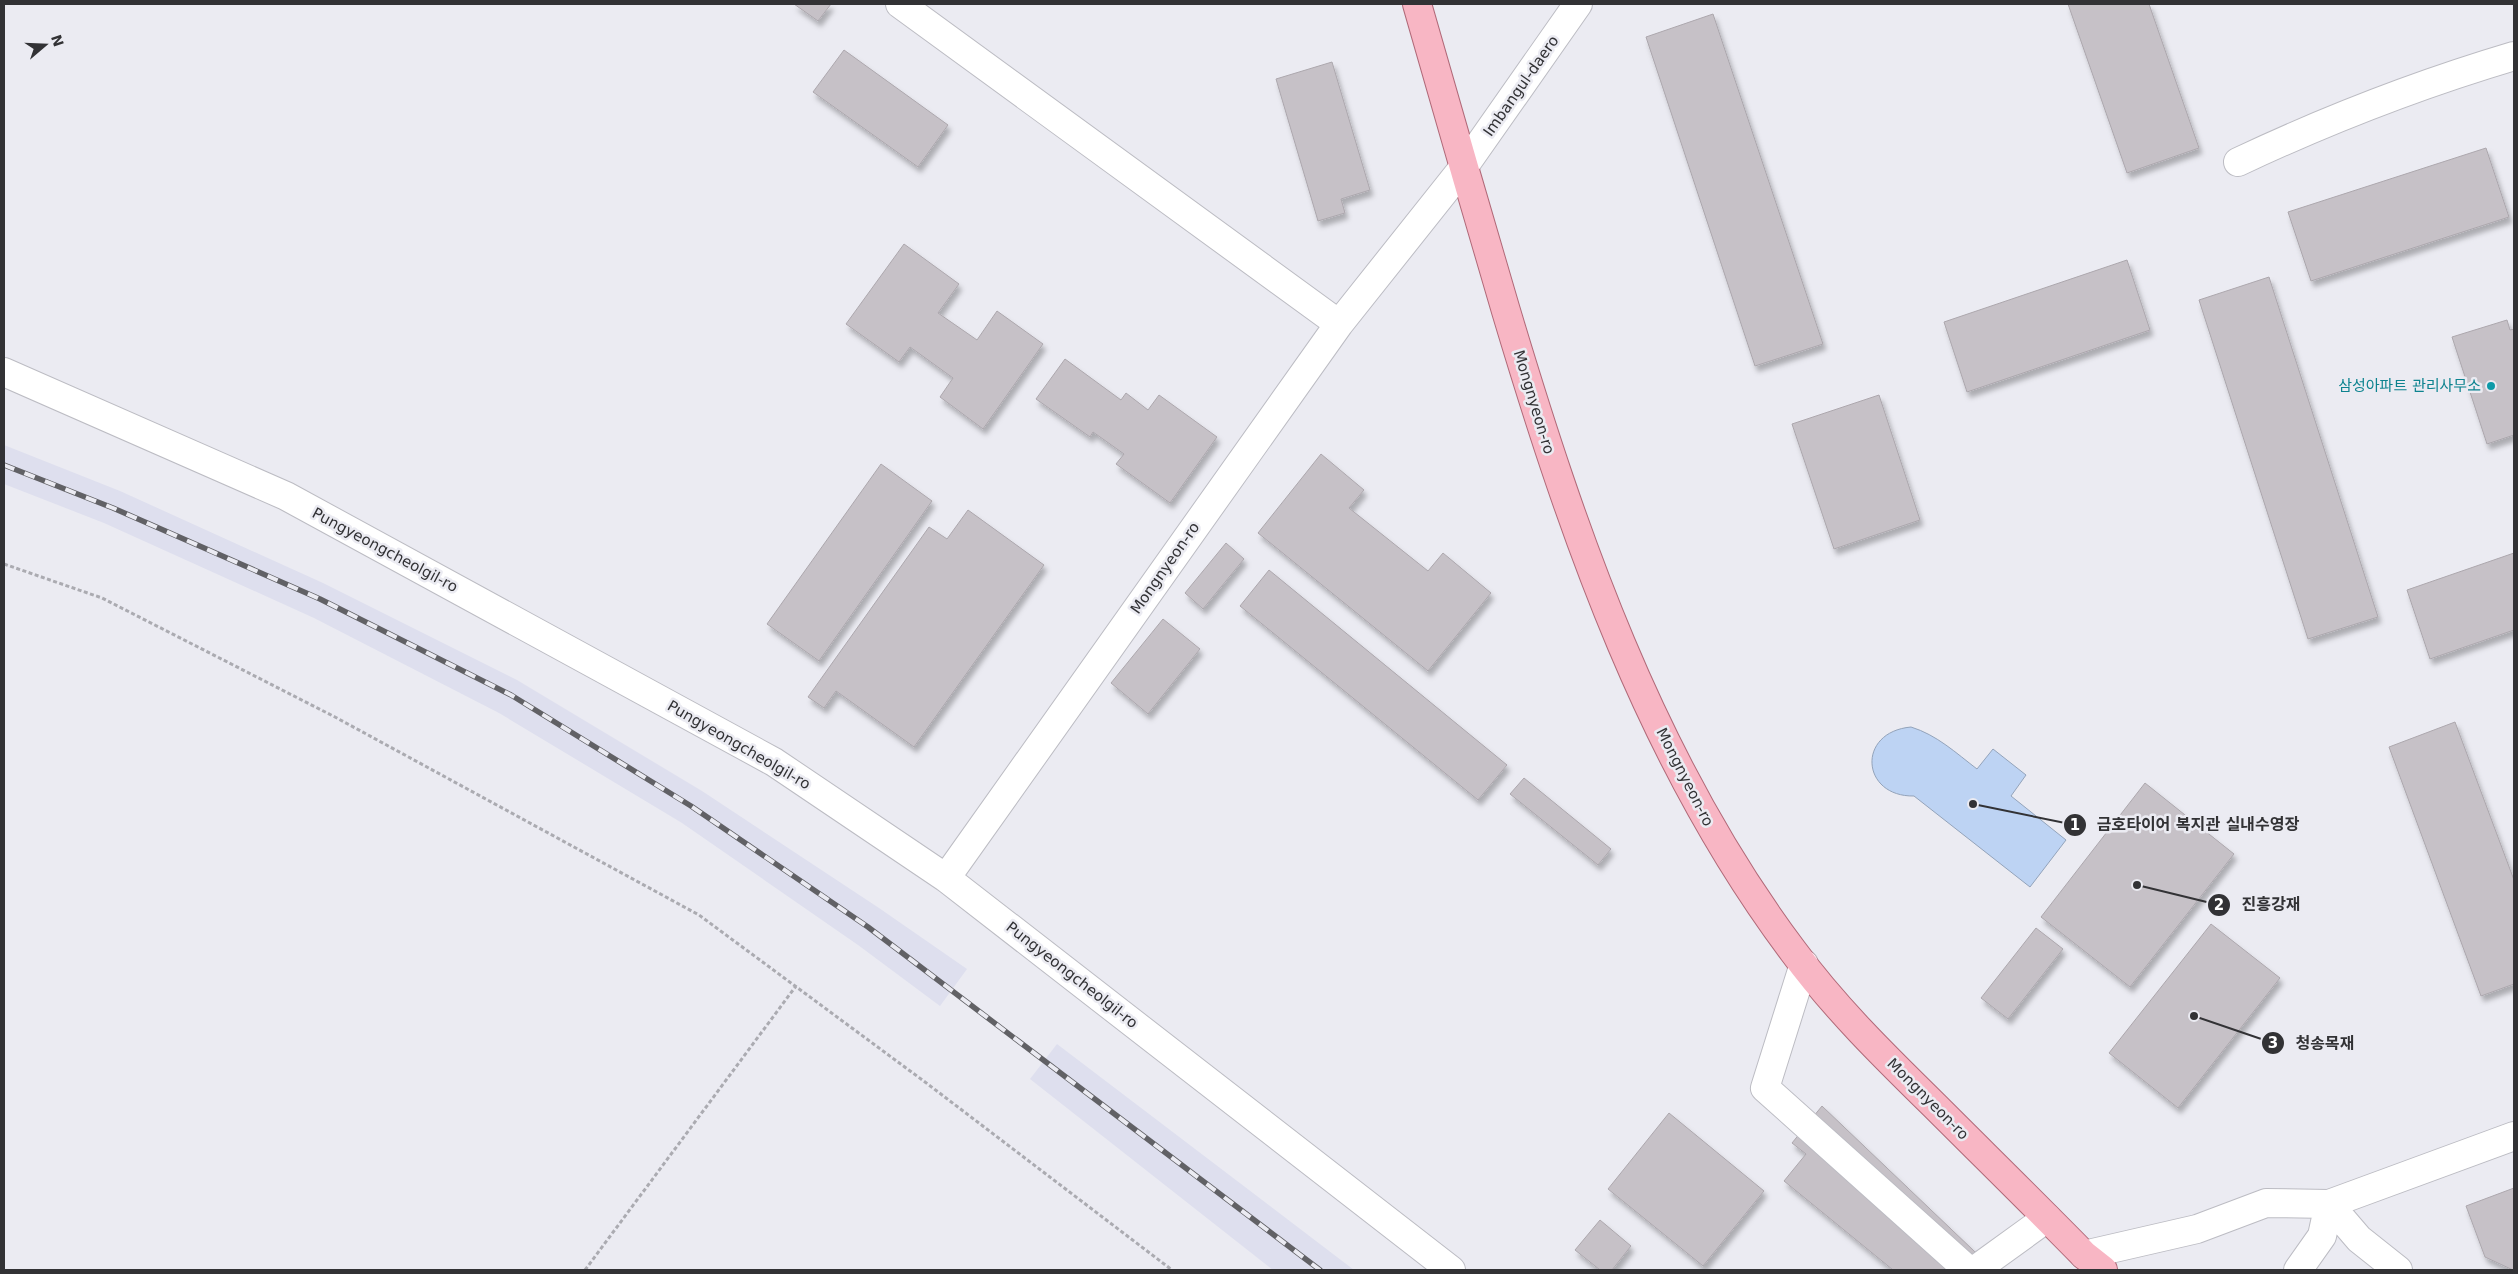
<svg xmlns="http://www.w3.org/2000/svg" width="2518" height="1274" font-family="'DejaVu Sans','Noto Sans KR',sans-serif">
	<style>
		.built { fill: #dedfee }
		.water { fill: #bdd3f3; stroke: #93a3ba }
		.building { fill: #c6c1c7; stroke: #aca7ad; filter: url(#shadow) }
		.lines { fill: none; stroke-linecap: round; stroke-linejoin: round }
		.minor-casing { stroke: #bcbcc3; stroke-width: 30 }
		.major-casing { stroke: #b06978; stroke-width: 30 }
		.path { stroke: #ababb1; stroke-width: 3; stroke-dasharray: 4 2.5; stroke-linecap: butt }
		.minor { stroke: #fff; stroke-width: 28 }
		.major { stroke: #f8b6c4; stroke-width: 28 }
		.rail-casing { stroke: #616165; stroke-width: 5.5 }
		.rail { stroke: #ebebf2; stroke-width: 4; stroke-dasharray: 11; stroke-linecap: butt }
		.culture-dot { fill: #0f9aa8; stroke: #ebebf2; stroke-width: 2 }
		.labels { text-anchor: middle; dominant-baseline: central; stroke-width: 5; stroke-linejoin: round; paint-order: stroke }
		.street-label { font-size: 15px; fill: #323235; stroke: #ebebf2 }
		.culture-label { font-size: 15px; fill: #0d838f; stroke: #ebebf2; text-anchor: end }
		.leader { fill: none; stroke: #323235; stroke-width: 2 }
		.callout-dot { fill: #323235; stroke: #ebebf2; stroke-width: 2 }
		.mark-label { font-size: 15px; text-anchor: middle; font-weight: bold; fill: #fff }
		.callout-label { font-size: 16px; text-anchor: middle; font-weight: bold; fill: #323235; stroke: #ebebf2; stroke-width: 5; stroke-linejoin: round; paint-order: stroke }
	</style>
	<defs>
		<filter id="shadow"><feDropShadow dx="3" dy="5.5" stdDeviation="2.5" flood-color="#0004"/></filter>
	</defs>
	<rect width="100%" height="100%" fill="#ebebf2"/>
	<!-- built -->
	<path class="built" d="M 4,445 L 120,491 L 323,583 L 517,680 L 702,791 L 879,908 L 967,969 L 940,1006 L 858,945 L 682,823 L 499,713 L 314,618 L 104,523 L 4,484 Z
		M 1057,1044 L 1354,1270 L 1273,1270 L 1030,1079 Z"/>
	<!-- water -->
	<path class="water" d="M 1911,727 C 1937,735 1956,753 1977,769 L 1993,749 L 2026,775 L 2011,796 L 2066,840 L 2030,887 L 1914,796 C 1861,797 1856,732 1911,727 Z"/>
	<!-- building -->
	<path class="building" d="M 794,4 L 831,4 L 818,21 Z
		M 2068,4 L 2149,4 L 2199,148 L 2127,173 Z
		M 1713,14 L 1823,344 L 1755,366 L 1646,37 Z
		M 844,50 L 948,125 L 918,167 L 813,92 Z
		M 1332,62 L 1370,190 L 1341,199 L 1345,213 L 1318,221 L 1276,79 Z
		M 2486,148 L 2509,217 L 2311,281 L 2288,212 Z
		M 904,244 L 959,284 L 938,313 L 977,340 L 997,311 L 1043,344 L 983,429 L 940,397 L 953,378 L 910,347 L 899,362 L 846,324 Z
		M 2127,260 L 2150,330 L 1967,392 L 1944,322 Z
		M 2269,277 L 2378,617 L 2308,639 L 2199,300 Z
		M 2507,320 L 2510,330 L 2514,329 L 2514,435 L 2487,444 L 2452,337 Z
		M 1065,359 L 1121,400 L 1126,393 L 1148,410 L 1159,395 L 1217,437 L 1170,503 L 1116,464 L 1124,454 L 1093,432 L 1090,437 L 1036,399 Z
		M 1879,395 L 1920,520 L 1834,549 L 1792,424 Z
		M 1321,454 L 1364,490 L 1349,508 L 1428,571 L 1443,553 L 1491,593 L 1428,671 L 1258,533 Z
		M 881,464 L 932,501 L 819,661 L 767,624 Z
		M 968,510 L 1044,565 L 914,747 L 836,691 L 824,708 L 808,697 L 929,527 L 947,539 Z
		M 1226,543 L 1244,559 L 1203,609 L 1185,593 Z
		M 2514,553 L 2514,630 L 2430,659 L 2407,590 Z
		M 1269,570 L 1507,765 L 1478,800 L 1240,606 Z
		M 1163,619 L 1200,649 L 1148,714 L 1111,683 Z
		M 2455,722 L 2514,880 L 2514,984 L 2481,996 L 2389,747 Z
		M 1524,778 L 1611,849 L 1598,865 L 1510,794 Z
		M 2145,783 L 2234,854 L 2130,987 L 2041,917 Z
		M 2211,924 L 2280,978 L 2178,1108 L 2109,1053 Z
		M 2036,928 L 2063,949 L 2008,1019 L 1981,998 Z
		M 1822,1106 L 1994,1270 L 1893,1270 L 1784,1181 L 1806,1154 L 1792,1143 Z
		M 1669,1113 L 1764,1191 L 1703,1266 L 1608,1189 Z
		M 2514,1188 L 2514,1270 L 2513,1270 L 2485,1257 L 2466,1206 Z
		M 1600,1220 L 1631,1246 L 1612,1270 L 1600,1270 L 1575,1250 Z"/>
	<g class="lines">
		<defs>
			<path id="minor" d="M 900,4 L 1339,324
				M 2238,162 C 2327,120 2420,84 2514,56
				M 4,372 L 286,496 L 774,762 L 946,878 L 1451,1270
				M 946,878 L 1339,324 L 1463,168 L 1578,4
				M 1804,964 L 1765,1088 L 1968,1270
				M 2329,1204 L 2359,1239 L 2398,1270
				M 2084,1255 L 2197,1229 L 2266,1203 L 2329,1204 L 2514,1136
				M 1975,1270 L 2047,1218
				M 2298,1270 L 2322,1236 L 2329,1204"/>
			<path id="major" d="M 1417,4 C 1446,106 1476,209 1506,311 C 1573,535 1651,762 1793,951 C 1834,1007 1885,1057 1935,1106 C 1985,1156 2035,1205 2084,1255 L 2103,1270"/>
		</defs>
		<!-- minor casing -->
		<use href="#minor" class="minor-casing"/>
		<!-- major casing -->
		<use href="#major" class="major-casing"/>
		<!-- path -->
		<path class="path" d="M 4,564 L 102,598 L 335,717 L 699,915 L 925,1082 L 1172,1270
			M 585,1270 L 796,986"/>
		<!-- minor -->
		<use href="#minor" class="minor"/>
		<!-- major -->
		<use href="#major" class="major"/>
		<defs>
			<path id="rail" d="M 4,465 L 113,508 L 320,599 L 511,695 L 691,806 L 868,927 L 1320,1270"/>
		</defs>
		<!-- rail casing -->
		<use href="#rail" class="rail-casing"/>
		<!-- rail -->
		<use href="#rail" class="rail"/>
	</g>
	<!-- markers -->
	<circle class="culture-dot" cx="2491" cy="386" r="5"/>
	<g class="labels">
		<!-- street labels -->
		<g class="street-label">
			<text transform="translate(1521 86) rotate(-55)">Imbangul-daero</text>
			<text transform="translate(1534 402) rotate(73)">Mongnyeon-ro</text>
			<text transform="translate(385 550) rotate(28)">Pungyeongcheolgil-ro</text>
			<text transform="translate(1165 568) rotate(-55)">Mongnyeon-ro</text>
			<text transform="translate(739 745) rotate(30)">Pungyeongcheolgil-ro</text>
			<text transform="translate(1685 777) rotate(63)">Mongnyeon-ro</text>
			<text transform="translate(1072 975) rotate(38)">Pungyeongcheolgil-ro</text>
			<text transform="translate(1928 1099) rotate(45)">Mongnyeon-ro</text>
		</g>
		<!-- culture labels -->
		<g class="culture-label">
			<text x="2481" y="386">삼성아파트 관리사무소</text>
		</g>
	</g>
	<!-- callouts -->
	<path class="leader" d="M1973 804L2075 825M2137 885L2219 905M2194 1016L2273 1043"/>
	<g class="callout-dot">
		<circle cx="1973" cy="804" r="5"/>
		<circle cx="2137" cy="885" r="5"/>
		<circle cx="2194" cy="1016" r="5"/>
		<circle cx="2075" cy="825" r="12"/>
		<circle cx="2219" cy="905" r="12"/>
		<circle cx="2273" cy="1043" r="12"/>
	</g>
	<g class="mark-label">
		<text x="2075" y="830">1</text>
		<text x="2219" y="910">2</text>
		<text x="2273" y="1048">3</text>
	</g>
	<g class="callout-label">
		<text x="2198" y="830">금호타이어 복지관 실내수영장</text>
		<text x="2271" y="910">진흥강재</text>
		<text x="2325" y="1049">청송목재</text>
	</g>
	<!-- border -->
	<rect width="2518" height="1274" fill="none" stroke="#323235" stroke-width="10"/>
	<!-- north arrow -->
	<g transform="translate(45 45) rotate(71)" stroke="#ebebf2" stroke-width="4" paint-order="stroke">
	<path d="M0-4L9 19L0 12L-9 19Z" fill="#323235"/>
	<text y="-8" font-size="14" font-weight="bold" text-anchor="middle" fill="#323235">N</text>
	</g>
</svg>
